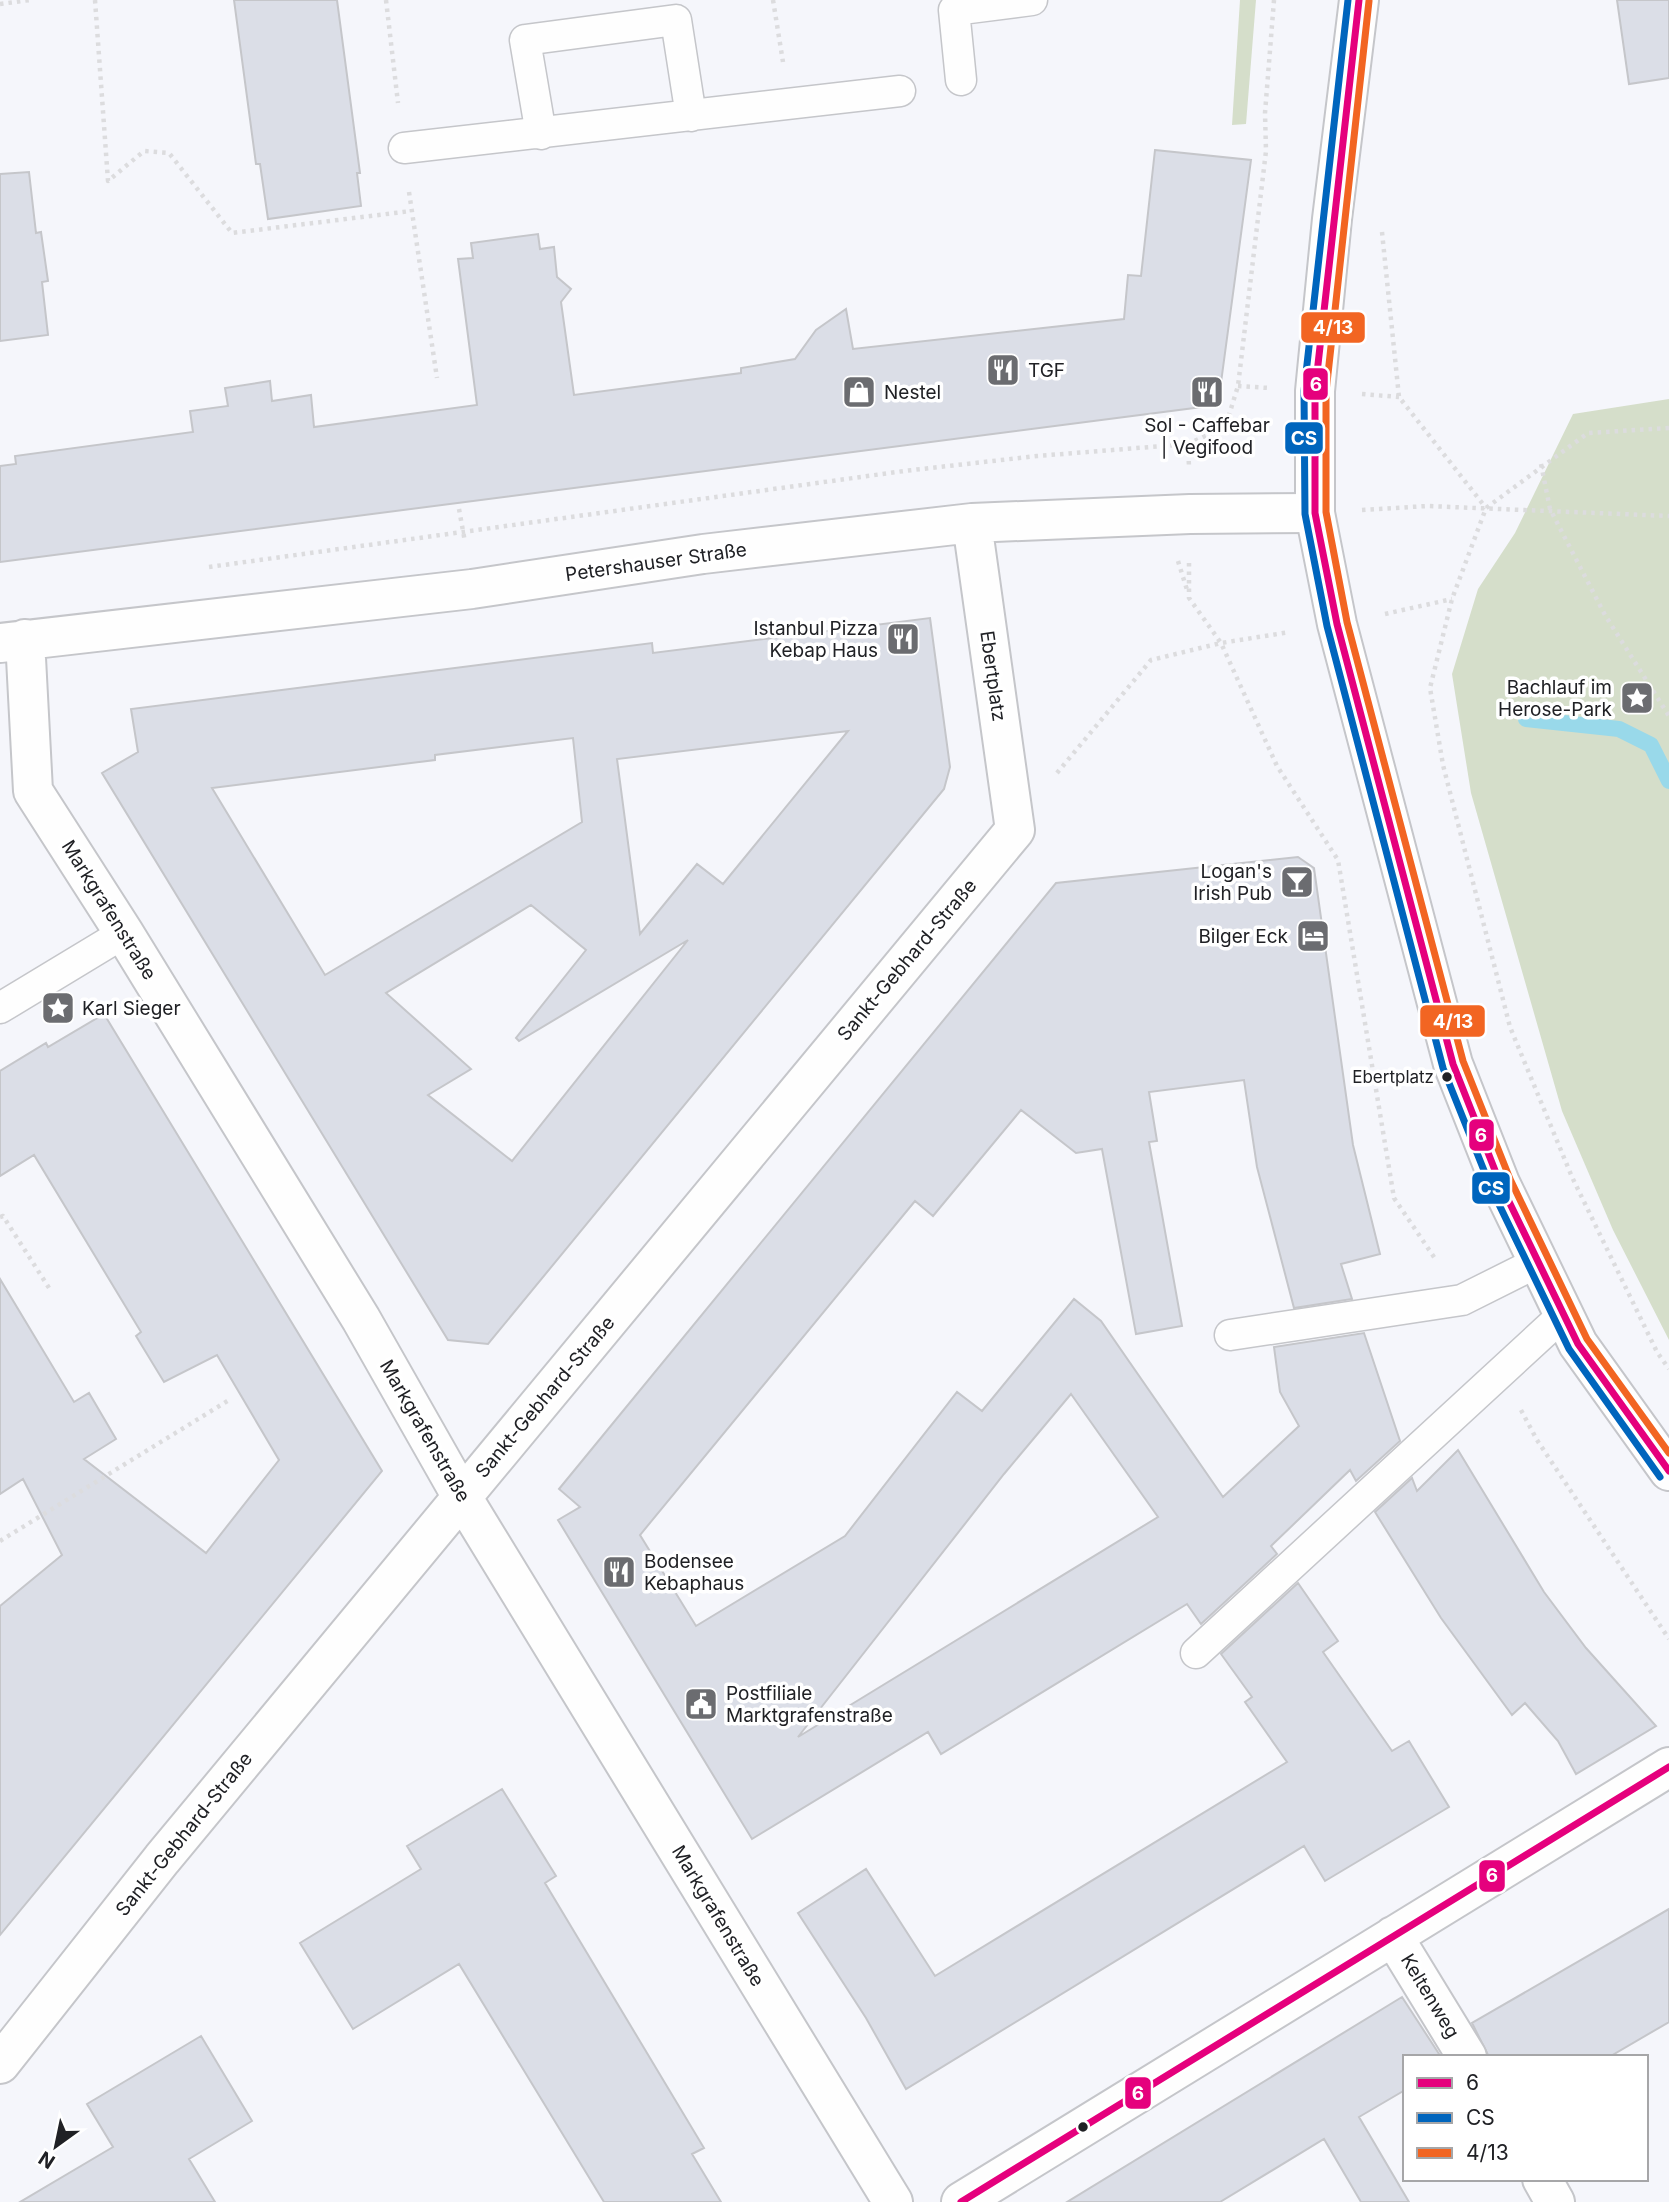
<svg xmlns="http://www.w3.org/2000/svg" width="1669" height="2202" font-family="Inter,sans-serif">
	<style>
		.green { fill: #d5deca }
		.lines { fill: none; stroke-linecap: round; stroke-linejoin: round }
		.stream { stroke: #99d9ea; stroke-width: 16 }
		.building { fill: #dbdee7; stroke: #c5c6ca; stroke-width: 2; fill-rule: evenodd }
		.service-casing { stroke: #c5c6ca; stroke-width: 33 }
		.minor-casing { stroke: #c5c6ca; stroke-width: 42 }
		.primary-casing { stroke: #c5c6ca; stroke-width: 42 }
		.path { stroke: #dcdcde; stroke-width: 4.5; stroke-dasharray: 3.5 5; stroke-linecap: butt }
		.service { stroke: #fefefe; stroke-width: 30 }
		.minor { stroke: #fefefe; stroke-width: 38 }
		.primary { stroke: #fefefe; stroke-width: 38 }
		.bus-1-casing { stroke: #fff; stroke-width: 12 }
		.bus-2-casing { stroke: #fff; stroke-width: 12 }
		.bus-3-casing { stroke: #fff; stroke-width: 12 }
		.bus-1 { stroke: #e5007d; stroke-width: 7 }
		.bus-2 { stroke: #0065bd; stroke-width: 7 }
		.bus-3 { stroke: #f26522; stroke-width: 7 }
		.bus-dot { fill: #202125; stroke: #fff; stroke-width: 2.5 }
		.labels { text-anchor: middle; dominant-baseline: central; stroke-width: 7; stroke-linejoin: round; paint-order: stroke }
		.bus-label { font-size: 17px; fill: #202125; stroke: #fff; text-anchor: end }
		.poi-label { font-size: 19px; fill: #202125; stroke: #fff; text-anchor: start }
		.street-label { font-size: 19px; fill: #202125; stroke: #fff }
		.line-badge { stroke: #fff; stroke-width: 2.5 }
		.badge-label { font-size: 19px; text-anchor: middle; font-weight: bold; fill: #fff }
	</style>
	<rect width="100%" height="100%" fill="#f5f6fb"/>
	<!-- green -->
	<path class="green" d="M 1240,0 L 1256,0 L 1246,124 L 1232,125 Z
		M 1669,399 L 1669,1340 L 1613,1230 L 1562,1111 L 1471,793 L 1452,674 L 1478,589 L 1515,533 L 1573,414 Z"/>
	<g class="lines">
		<!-- stream -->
		<path class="stream" d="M 1526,719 L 1619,729 L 1651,745 L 1669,781"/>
	</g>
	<!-- building -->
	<path class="building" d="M 234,0 L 337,0 L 360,173 L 357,173 L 361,206 L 268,219 L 260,164 L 256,164 Z
		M 1617,0 L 1669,0 L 1669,78 L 1629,84 Z
		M 1155,150 L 1251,160 L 1220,390 L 1202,407 L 0,562 L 0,466 L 16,464 L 15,456 L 193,432 L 190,411 L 228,406 L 225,388 L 270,381 L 272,401 L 311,395 L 314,427 L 477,405 L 458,259 L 473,258 L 471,243 L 538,234 L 540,249 L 554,247 L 557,277 L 571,289 L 561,302 L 574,395 L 741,373 L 741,368 L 795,359 L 816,330 L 846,309 L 853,349 L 1124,319 L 1128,275 L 1141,276 Z
		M 29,172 L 36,233 L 41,232 L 48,281 L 42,282 L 48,335 L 0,341 L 0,174 Z
		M 930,618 L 950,767 L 944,789 L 488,1344 L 448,1340 L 102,773 L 138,752 L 131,709 L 652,643 L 653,653 ZM 848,731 L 723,884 L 697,864 L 640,934 L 617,759 ZM 573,738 L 582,822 L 325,975 L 212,788 L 435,760 L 435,755 ZM 531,905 L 586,950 L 516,1038 L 519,1041 L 688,940 L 512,1161 L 428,1095 L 471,1069 L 386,993 Z
		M 1298,857 L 1314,868 L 1353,1145 L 1380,1254 L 1341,1264 L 1352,1299 L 1294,1308 L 1257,1167 L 1244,1080 L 1149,1092 L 1157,1141 L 1149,1142 L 1182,1326 L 1136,1334 L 1102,1149 L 1076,1153 L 1021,1110 L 933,1216 L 915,1201 L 640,1535 L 696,1626 L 845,1536 L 957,1392 L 982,1411 L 1074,1299 L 1101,1321 L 1223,1497 L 1299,1426 L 1280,1392 L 1274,1347 L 1364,1333 L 1400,1441 L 1356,1481 L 1350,1470 L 1271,1546 L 1277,1554 L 1201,1624 L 1187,1604 L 941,1754 L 928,1732 L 752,1839 L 558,1520 L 580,1507 L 559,1489 L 1056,883 ZM 1071,1394 L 1158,1517 L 798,1737 L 1004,1474 Z
		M 104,1014 L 382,1471 L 0,1935 L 0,1606 L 62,1555 L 23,1479 L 0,1494 L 0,1279 L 74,1402 L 89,1393 L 116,1439 L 84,1459 L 206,1553 L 279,1460 L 217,1355 L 164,1382 L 136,1336 L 141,1332 L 34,1155 L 0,1176 L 0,1071 L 46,1043 L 48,1047 Z
		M 1458,1450 L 1544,1592 L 1586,1648 L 1656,1726 L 1576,1774 L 1558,1741 L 1525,1703 L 1512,1715 L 1441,1618 L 1375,1512 L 1412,1478 L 1417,1491 Z
		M 1298,1583 L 1338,1641 L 1323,1652 L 1392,1751 L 1409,1741 L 1449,1807 L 1325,1881 L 1304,1846 L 906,2089 L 866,2018 L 798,1913 L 866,1869 L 935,1976 L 1287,1762 L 1245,1702 L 1252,1697 L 1221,1654 Z
		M 502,1789 L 556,1876 L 545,1883 L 704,2148 L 692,2154 L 721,2202 L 604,2202 L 459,1964 L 353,2029 L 300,1943 L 421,1869 L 407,1846 Z
		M 1669,1909 L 1669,2022 L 1609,2057 L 1489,2057 L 1472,2023 Z
		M 1402,1997 L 1441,2057 L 1405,2057 L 1405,2090 L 1359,2117 L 1409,2202 L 1361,2202 L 1324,2139 L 1220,2202 L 1067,2202 Z
		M 201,2036 L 252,2121 L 189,2159 L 215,2202 L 20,2202 L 113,2147 L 87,2104 Z"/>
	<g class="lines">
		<defs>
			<path id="service" d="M 961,80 L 954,10 L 1032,0
				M 541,134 L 525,40 L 676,20 L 691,116
				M 404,148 L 900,91
				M 0,1008 L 124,933
				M 1230,1335 L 1462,1300 L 1538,1262
				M 1196,1653 L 1563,1315"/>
			<path id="minor" d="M 25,639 L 33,791 L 124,933 L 361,1319 L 462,1497 L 893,2202
				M 0,643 L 472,589 L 703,554 L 972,523 L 1190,514 L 1315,513
				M 1393,1936 L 1467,2057
				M 0,2064 L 162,1859 L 1015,830 L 972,523
				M 1542,2179 L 1555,2202
				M 961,2202 L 1669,1767"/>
			<path id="primary" d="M 1359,0 L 1332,219 L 1315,391 L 1315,513 L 1337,624 L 1453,1064 L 1500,1183 L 1578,1344 L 1669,1471"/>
		</defs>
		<!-- service casing -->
		<use href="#service" class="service-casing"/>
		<!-- minor casing -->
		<use href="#minor" class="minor-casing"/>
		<!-- primary casing -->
		<use href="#primary" class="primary-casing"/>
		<!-- path -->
		<path class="path" d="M 95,0 L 108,181 L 144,151 L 169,153 L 232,233 L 411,211
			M 386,0 L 398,103
			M 773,0 L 783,62
			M 0,4 L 30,0
			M 409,192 L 437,378
			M 1382,232 L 1399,397 L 1486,508
			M 1238,386 L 1269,388
			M 1362,394 L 1399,397
			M 1669,428 L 1588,433 L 1486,508 L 1452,599 L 1430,688 L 1443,765 L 1510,1027 L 1572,1177 L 1657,1352 L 1669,1369
			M 1188,444 L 1189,467
			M 1541,464 L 1550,509 L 1605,615 L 1669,716
			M 459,509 L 465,542
			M 1362,510 L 1427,506 L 1669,516
			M 1178,561 L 1188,593
			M 1189,563 L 1189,598 L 1221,643 L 1277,766 L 1338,860 L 1394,1198 L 1436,1260
			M 209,567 L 904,471 L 1037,456 L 1188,444 L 1216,431 L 1229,415 L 1238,386 L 1266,151 L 1265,113 L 1274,0
			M 1385,614 L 1452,599
			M 1057,773 L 1151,660 L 1221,643 L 1290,632
			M 0,1217 L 3,1216 L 51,1291
			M 1521,1410 L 1537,1440 L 1669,1639
			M 0,1541 L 229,1400"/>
		<!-- service -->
		<use href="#service" class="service"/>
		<!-- minor -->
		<use href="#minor" class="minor"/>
		<!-- primary -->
		<use href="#primary" class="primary"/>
		<defs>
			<path id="bus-1" d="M 1359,0 L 1315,391 L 1315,513 L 1337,624 L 1453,1064 L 1500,1183 L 1578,1344 L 1669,1471
				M 961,2202 L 1669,1767"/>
			<path id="bus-2" d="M 1348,0 L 1304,391 L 1305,514 L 1327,626 L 1443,1068 L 1491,1188 L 1569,1349 L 1660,1477"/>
			<path id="bus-3" d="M 1369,1 L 1326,392 L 1326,512 L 1347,622 L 1463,1061 L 1510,1179 L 1587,1339 L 1669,1453"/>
		</defs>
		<!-- bus-1 casing -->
		<use href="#bus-1" class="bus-1-casing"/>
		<!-- bus-2 casing -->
		<use href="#bus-2" class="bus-2-casing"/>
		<!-- bus-3 casing -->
		<use href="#bus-3" class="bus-3-casing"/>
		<!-- bus-1 -->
		<use href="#bus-1" class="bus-1"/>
		<!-- bus-2 -->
		<use href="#bus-2" class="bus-2"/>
		<!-- bus-3 -->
		<use href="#bus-3" class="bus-3"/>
	</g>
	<!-- icons -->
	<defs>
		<symbol id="restaurant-square" viewBox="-11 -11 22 22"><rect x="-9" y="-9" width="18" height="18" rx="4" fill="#6b6c70" stroke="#fff"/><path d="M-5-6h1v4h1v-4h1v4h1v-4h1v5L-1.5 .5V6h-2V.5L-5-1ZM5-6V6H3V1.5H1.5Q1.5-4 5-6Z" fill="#fff"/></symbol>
		<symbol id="shop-square" viewBox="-11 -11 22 22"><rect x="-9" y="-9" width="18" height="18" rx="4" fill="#6b6c70" stroke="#fff"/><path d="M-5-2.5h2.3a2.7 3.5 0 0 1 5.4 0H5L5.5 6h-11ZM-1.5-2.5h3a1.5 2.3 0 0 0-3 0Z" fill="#fff"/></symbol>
		<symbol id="sight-square" viewBox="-11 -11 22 22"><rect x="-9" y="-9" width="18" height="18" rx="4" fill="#6b6c70" stroke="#fff"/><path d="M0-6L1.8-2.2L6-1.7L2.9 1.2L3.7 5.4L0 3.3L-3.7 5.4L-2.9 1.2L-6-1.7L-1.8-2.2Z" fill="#fff"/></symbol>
		<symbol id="bar-square" viewBox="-11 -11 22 22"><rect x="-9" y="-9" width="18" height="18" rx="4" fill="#6b6c70" stroke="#fff"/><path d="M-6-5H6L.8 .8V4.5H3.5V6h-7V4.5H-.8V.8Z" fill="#fff"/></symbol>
		<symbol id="hotel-square" viewBox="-11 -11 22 22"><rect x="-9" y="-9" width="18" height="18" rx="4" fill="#6b6c70" stroke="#fff"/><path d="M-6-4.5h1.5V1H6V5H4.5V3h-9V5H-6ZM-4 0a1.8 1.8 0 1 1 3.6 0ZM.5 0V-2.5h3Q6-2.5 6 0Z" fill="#fff"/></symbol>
		<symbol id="civic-square" viewBox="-11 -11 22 22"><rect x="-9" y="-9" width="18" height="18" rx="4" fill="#6b6c70" stroke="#fff"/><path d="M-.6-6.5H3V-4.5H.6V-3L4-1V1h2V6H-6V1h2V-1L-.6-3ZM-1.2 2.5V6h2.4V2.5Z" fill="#fff"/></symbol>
	</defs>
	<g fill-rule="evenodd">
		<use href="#restaurant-square" x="984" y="351" width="38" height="38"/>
		<use href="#shop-square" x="840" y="373" width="38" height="38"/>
		<use href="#restaurant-square" x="1188" y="373" width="38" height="38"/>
		<use href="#restaurant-square" x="884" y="620" width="38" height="38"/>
		<use href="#sight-square" x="1618" y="679" width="38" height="38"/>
		<use href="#bar-square" x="1278" y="863" width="38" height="38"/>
		<use href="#hotel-square" x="1294" y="917" width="38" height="38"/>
		<use href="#sight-square" x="39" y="989" width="38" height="38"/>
		<use href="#restaurant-square" x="600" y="1553" width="38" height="38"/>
		<use href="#civic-square" x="682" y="1685" width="38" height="38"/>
	</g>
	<!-- markers -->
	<g class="bus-dot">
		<circle cx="1447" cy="1077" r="6"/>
		<circle cx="1083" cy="2127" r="6"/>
	</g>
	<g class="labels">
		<!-- bus labels -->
		<g class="bus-label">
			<text x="1434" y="1077">Ebertplatz</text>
		</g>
		<!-- poi labels -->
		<g class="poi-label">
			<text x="1028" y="370">TGF</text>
			<text x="884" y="392">Nestel</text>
			<text x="1207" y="425" text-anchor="middle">Sol - Caffebar<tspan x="1207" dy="22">| Vegifood</tspan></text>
			<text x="878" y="628" text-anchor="end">Istanbul Pizza<tspan x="878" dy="22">Kebap Haus</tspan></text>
			<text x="1612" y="687" text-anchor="end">Bachlauf im<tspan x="1612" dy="22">Herose-Park</tspan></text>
			<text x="1272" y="871" text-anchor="end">Logan's<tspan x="1272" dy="22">Irish Pub</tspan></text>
			<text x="1288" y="936" text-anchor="end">Bilger Eck</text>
			<text x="82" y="1008">Karl Sieger</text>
			<text x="644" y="1561">Bodensee<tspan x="644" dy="22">Kebaphaus</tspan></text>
			<text x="726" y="1693">Postfiliale<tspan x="726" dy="22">Marktgrafenstraße</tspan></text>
		</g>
		<!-- street labels -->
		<g class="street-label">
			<text transform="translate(656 562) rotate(-8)">Petershauser Straße</text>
			<text transform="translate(993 676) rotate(82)">Ebertplatz</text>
			<text transform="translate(109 910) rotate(58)">Markgrafenstraße</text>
			<text transform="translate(907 960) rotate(-50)">Sankt-Gebhard-Straße</text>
			<text transform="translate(545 1397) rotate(-50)">Sankt-Gebhard-Straße</text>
			<text transform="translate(425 1431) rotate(60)">Markgrafenstraße</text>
			<text transform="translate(184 1834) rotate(-51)">Sankt-Gebhard-Straße</text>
			<text transform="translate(718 1916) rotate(59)">Markgrafenstraße</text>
			<text transform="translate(1430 1996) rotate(59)">Keltenweg</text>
		</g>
	</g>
	<g class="line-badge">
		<rect x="1300" y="311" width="66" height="33" rx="7" fill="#f26522"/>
		<rect x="1302" y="367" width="27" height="34" rx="7" fill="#e5007d"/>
		<rect x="1284" y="421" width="40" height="34" rx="7" fill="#0065bd"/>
		<rect x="1419" y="1004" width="67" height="34" rx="7" fill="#f26522"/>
		<rect x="1468" y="1118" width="27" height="34" rx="7" fill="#e5007d"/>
		<rect x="1471" y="1171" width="40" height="34" rx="7" fill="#0065bd"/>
		<rect x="1478" y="1859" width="28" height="34" rx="7" fill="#e5007d"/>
		<rect x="1124" y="2076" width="28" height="34" rx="7" fill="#e5007d"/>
	</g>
	<g class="badge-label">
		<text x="1333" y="334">4/13</text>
		<text x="1316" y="391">6</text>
		<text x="1304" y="445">CS</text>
		<text x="1453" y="1028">4/13</text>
		<text x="1481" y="1142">6</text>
		<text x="1491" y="1195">CS</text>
		<text x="1492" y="1882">6</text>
		<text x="1138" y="2100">6</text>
	</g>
	<!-- legend -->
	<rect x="1403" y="2055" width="245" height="126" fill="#ffffff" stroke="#a6a6a8" stroke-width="2"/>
	<rect x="1417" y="2078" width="35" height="10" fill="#e5007d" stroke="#a6a6a8" stroke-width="2"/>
	<text x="1466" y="2090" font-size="21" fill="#202125">6</text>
	<rect x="1417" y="2113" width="35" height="10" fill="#0065bd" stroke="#a6a6a8" stroke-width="2"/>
	<text x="1466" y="2125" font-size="21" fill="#202125">CS</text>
	<rect x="1417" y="2148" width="35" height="10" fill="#f26522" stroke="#a6a6a8" stroke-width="2"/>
	<text x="1466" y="2160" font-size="21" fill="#202125">4/13</text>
	<!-- north arrow -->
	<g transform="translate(56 2146) rotate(213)" stroke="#ffffff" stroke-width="5" paint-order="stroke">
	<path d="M0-5L12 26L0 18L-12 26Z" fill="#202125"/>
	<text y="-10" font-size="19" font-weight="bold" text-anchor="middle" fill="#202125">N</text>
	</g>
</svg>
